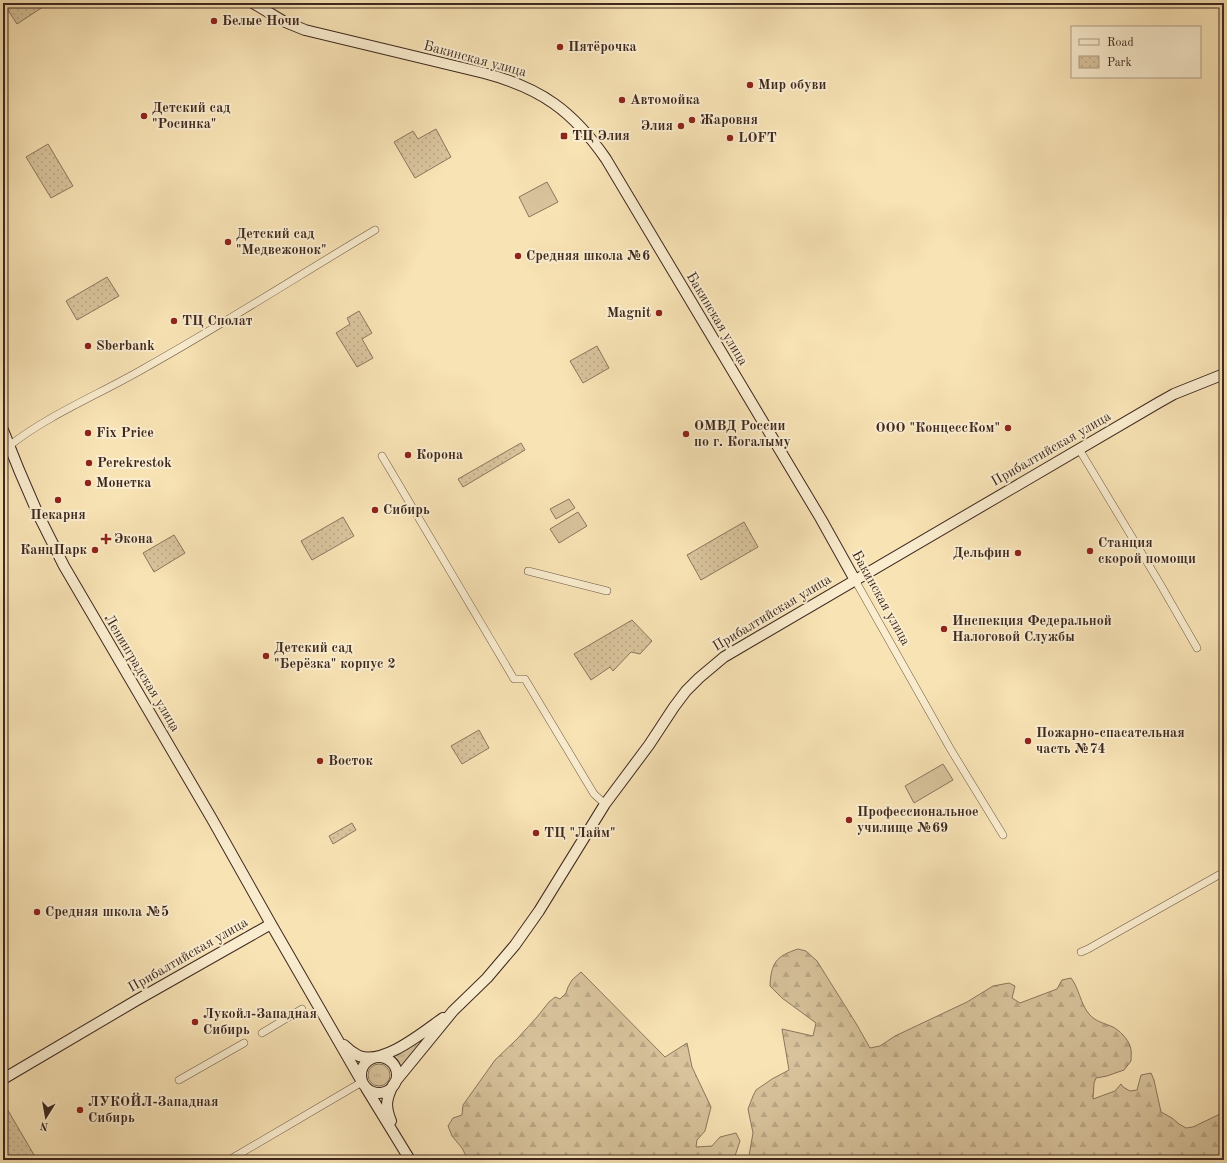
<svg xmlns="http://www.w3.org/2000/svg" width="1227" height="1163" font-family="'Old Standard TT',serif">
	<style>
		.grass { fill: url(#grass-tufts); stroke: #8b765e }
		.forest { fill: url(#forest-firs); stroke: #8b765e }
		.park { fill: url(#park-dots); stroke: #8b765e }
		.pitch { fill: #d8c39c; stroke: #8b765e }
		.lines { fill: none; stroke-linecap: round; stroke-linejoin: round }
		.street-casing { stroke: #6c5744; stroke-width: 8 }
		.secondary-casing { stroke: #3e281f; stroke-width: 12 }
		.street { stroke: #faedcf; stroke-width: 7 }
		.secondary { stroke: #faedcf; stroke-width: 10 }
		.poi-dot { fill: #8f2418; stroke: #faedcf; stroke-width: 1.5 }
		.labels { text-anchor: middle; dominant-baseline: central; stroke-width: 4; stroke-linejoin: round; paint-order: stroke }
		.poi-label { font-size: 14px; font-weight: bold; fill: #3e281f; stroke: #faedcf; text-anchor: start }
		.street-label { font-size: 14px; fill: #3e281f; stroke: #faedcf }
	</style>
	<defs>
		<pattern id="grass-tufts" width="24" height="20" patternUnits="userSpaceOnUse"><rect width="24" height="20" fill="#d8c39c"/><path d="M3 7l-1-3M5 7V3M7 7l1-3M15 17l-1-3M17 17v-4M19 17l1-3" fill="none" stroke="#baa886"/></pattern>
		<pattern id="forest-firs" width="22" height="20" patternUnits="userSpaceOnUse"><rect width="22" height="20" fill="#d8c39c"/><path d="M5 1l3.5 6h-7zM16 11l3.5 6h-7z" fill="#baa886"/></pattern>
		<pattern id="park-dots" width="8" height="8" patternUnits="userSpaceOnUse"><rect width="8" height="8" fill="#d8c39c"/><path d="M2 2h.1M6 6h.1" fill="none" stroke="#baa886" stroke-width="1.8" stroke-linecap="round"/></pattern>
	</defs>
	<rect width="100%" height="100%" fill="#f8e3b5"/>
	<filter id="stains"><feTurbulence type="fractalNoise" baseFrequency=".005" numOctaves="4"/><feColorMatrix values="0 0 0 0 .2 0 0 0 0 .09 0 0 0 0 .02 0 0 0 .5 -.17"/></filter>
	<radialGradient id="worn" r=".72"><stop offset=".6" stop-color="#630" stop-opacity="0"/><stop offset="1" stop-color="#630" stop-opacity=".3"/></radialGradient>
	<!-- grass -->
	<path class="grass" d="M 428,1034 L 401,1067 L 398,1060 L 393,1055 Z
		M368 1075a11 11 0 1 1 22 0a11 11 0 1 1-22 0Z"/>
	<!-- forest -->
	<path class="forest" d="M 798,949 L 806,951 L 817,961 L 857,1025 L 870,1048 L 880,1046 L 895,1036 L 967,1002 L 993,986 L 1009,983 L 1015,986 L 1012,998 L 1020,1003 L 1057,989 L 1062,980 L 1071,978 C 1079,988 1080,1003 1089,1014 C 1096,1022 1104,1023 1113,1027 C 1119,1030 1128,1039 1130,1046 C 1132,1050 1131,1056 1131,1061 L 1124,1070 L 1107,1076 L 1096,1078 L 1094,1083 L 1093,1099 L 1115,1091 L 1121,1084 L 1123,1087 L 1130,1091 L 1137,1090 L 1141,1075 L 1151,1073 L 1154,1080 L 1161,1112 L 1172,1118 L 1179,1124 L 1186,1128 L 1193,1127 L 1220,1114 L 1224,1114 L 1224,1160 L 744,1160 L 749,1156 L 753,1133 L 748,1109 L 753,1096 L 756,1090 L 772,1079 L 789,1070 L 782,1029 L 813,1036 L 816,1023 L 782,998 L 770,986 C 771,963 776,956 798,949 Z
		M 581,972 L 665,1057 L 687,1043 L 692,1067 L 711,1107 L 705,1131 L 697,1140 L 696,1147 L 712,1146 L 720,1137 L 736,1133 L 740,1141 L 735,1156 L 732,1160 L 468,1160 L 462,1148 L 452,1136 L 448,1126 L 453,1118 L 462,1115 L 463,1105 L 495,1060 L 517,1039 L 537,1017 L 549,1002 L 555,997 L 560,999 L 566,993 L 568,987 L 572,980 Z"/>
	<!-- park -->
	<path class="park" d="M 6,3 L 49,3 L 17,24 L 4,4 Z
		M 436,129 L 451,157 L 415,178 L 394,142 L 413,131 L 418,139 Z
		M 48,144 L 73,186 L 51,198 L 26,157 Z
		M 107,277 L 119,296 L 77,320 L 66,301 Z
		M 359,311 L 372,333 L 362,339 L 373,358 L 357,367 L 336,333 L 350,324 L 347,318 Z
		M 597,346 L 609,368 L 583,383 L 570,361 Z
		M 521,443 L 525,450 L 463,487 L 458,479 Z
		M 343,517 L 354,536 L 312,560 L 301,541 Z
		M 744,522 L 758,547 L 701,580 L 687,555 Z
		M 174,535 L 185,553 L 154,572 L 143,553 Z
		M 632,620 L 652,641 L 640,654 L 631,652 L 613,671 L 610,667 L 591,680 L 574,654 Z
		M 479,730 L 489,748 L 462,764 L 451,746 Z
		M 352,823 L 356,830 L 333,844 L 329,836 Z
		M 3,1102 L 37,1160 L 3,1160 Z"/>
	<!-- pitch -->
	<path class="pitch" d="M 547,182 L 558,202 L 529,217 L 519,197 Z
		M 569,499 L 575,508 L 556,519 L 550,509 Z
		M 578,512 L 587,526 L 559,543 L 550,529 Z
		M 943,764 L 953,780 L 914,803 L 905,786 Z"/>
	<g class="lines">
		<defs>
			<path id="street" d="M 9,446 C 48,415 100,394 143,369 C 222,325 298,276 375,230
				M 1079,449 L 1159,582 L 1197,648
				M 382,456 L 514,679 L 525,679 L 594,794 L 605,804
				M 528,571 L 607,591
				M 855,580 L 951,750 L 1003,835
				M 1081,952 L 1088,949 L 1224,872
				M 262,1033 L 302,1009
				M 179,1080 L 244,1043
				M 229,1160 L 362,1082"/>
			<path id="secondary" d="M 253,3 L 283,21 L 305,30 L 484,73 C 541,88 573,111 606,159 L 821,519 L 855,580
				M 3,430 L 19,470 L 38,514 L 64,566 L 212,819 L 271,924 L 362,1082
				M 344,1045 C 348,1049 353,1053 359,1056 C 384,1065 423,1032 443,1018
				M361 1075a18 18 0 1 1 36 0a18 18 0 1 1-36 0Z
				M 3,1079 L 137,1000 L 271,924
				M 395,1082 L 453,1011 L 487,978 L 515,945 L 539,911 L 605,804 L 649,745 L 674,707 L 686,691 L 699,678 L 724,657 L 741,647 L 1158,403 L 1174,394 L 1224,374
				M 366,1088 L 410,1160
				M 391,1121 C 385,1106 386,1100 393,1085"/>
		</defs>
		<!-- street casing -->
		<use href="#street" class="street-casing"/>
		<!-- secondary casing -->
		<use href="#secondary" class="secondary-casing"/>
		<!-- street -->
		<use href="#street" class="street"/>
		<!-- secondary -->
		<use href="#secondary" class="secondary"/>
	</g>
	<!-- markers -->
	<g class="poi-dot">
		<circle cx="214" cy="21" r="4"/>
		<circle cx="560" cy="47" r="4"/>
		<circle cx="750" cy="85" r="4"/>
		<circle cx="622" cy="100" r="4"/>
		<circle cx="144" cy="116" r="4"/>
		<circle cx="692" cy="120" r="4"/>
		<circle cx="681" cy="126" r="4"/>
		<rect x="560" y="132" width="8" height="8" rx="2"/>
		<circle cx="730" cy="138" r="4"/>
		<circle cx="228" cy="242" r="4"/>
		<circle cx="518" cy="256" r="4"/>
		<circle cx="659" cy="313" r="4"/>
		<circle cx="174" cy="321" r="4"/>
		<circle cx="88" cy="346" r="4"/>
		<circle cx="1008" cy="428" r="4"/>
		<circle cx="88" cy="433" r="4"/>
		<circle cx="686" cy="434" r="4"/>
		<circle cx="408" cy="455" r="4"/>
		<circle cx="89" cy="463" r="4"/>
		<circle cx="88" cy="483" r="4"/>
		<circle cx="58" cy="500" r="4"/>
		<circle cx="375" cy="510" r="4"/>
		<path d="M104 533h4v4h4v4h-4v4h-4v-4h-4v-4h4z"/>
		<circle cx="95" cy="550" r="4"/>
		<circle cx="1090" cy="551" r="4"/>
		<circle cx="1018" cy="553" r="4"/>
		<circle cx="944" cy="629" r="4"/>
		<circle cx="266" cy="656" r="4"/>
		<circle cx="1028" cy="741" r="4"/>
		<circle cx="320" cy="761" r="4"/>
		<circle cx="849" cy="820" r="4"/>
		<circle cx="536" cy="833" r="4"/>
		<circle cx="37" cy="912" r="4"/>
		<circle cx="195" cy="1022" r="4"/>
		<circle cx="80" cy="1110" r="4"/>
	</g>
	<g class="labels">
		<!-- poi labels -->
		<g class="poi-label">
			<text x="222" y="21">Белые Ночи</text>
			<text x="568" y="47">Пятёрочка</text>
			<text x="758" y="85">Мир обуви</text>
			<text x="630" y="100">Автомойка</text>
			<text x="152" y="108">Детский сад<tspan x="152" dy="16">"Росинка"</tspan></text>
			<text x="700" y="120">Жаровня</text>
			<text x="673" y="126" text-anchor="end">Элия</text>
			<text x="572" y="136">ТЦ Элия</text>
			<text x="738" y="138">LOFT</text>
			<text x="236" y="234">Детский сад<tspan x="236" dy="16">"Медвежонок"</tspan></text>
			<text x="526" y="256">Средняя школа №6</text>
			<text x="651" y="313" text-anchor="end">Magnit</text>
			<text x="182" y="321">ТЦ Сполат</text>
			<text x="96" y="346">Sberbank</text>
			<text x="694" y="426">ОМВД России<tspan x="694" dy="16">по г. Когалыму</tspan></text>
			<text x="1000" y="428" text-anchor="end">ООО "КонцессКом"</text>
			<text x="96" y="433">Fix Price</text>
			<text x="416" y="455">Корона</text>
			<text x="97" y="463">Perekrestok</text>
			<text x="96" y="483">Монетка</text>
			<text x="383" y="510">Сибирь</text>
			<text x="58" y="515" text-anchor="middle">Пекарня</text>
			<text x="114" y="539">Экона</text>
			<text x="1098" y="543">Станция<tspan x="1098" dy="16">скорой помощи</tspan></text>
			<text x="87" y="550" text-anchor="end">КанцПарк</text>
			<text x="1010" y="553" text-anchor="end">Дельфин</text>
			<text x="952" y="621">Инспекция Федеральной<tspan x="952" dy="16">Налоговой Службы</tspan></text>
			<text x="274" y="648">Детский сад<tspan x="274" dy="16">"Берёзка" корпус 2</tspan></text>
			<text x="1036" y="733">Пожарно-спасательная<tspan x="1036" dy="16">часть №74</tspan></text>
			<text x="328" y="761">Восток</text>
			<text x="857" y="812">Профессиональное<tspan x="857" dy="16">училище №69</tspan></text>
			<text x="544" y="833">ТЦ "Лайм"</text>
			<text x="45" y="912">Средняя школа №5</text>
			<text x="203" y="1014">Лукойл-Западная<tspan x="203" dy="16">Сибирь</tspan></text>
			<text x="88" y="1102">ЛУКОЙЛ-Западная<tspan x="88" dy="16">Сибирь</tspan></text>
		</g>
		<!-- street labels -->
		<g class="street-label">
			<text transform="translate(475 59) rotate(15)">Бакинская улица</text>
			<text transform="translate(717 319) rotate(59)">Бакинская улица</text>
			<text transform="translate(1051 449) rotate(-30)">Прибалтийская улица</text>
			<text transform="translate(881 598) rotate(61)">Бакинская улица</text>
			<text transform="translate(772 613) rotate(-31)">Прибалтийская улица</text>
			<text transform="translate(142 673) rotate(59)">Ленинградская улица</text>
			<text transform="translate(188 955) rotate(-30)">Прибалтийская улица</text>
		</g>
	</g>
	<!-- margin -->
	<rect width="1227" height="1163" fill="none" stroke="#f8e3b5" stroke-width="16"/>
	<rect x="4" y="4" width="1219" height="1155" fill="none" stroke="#3e281f" stroke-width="2"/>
	<rect x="8" y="8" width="1211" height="1147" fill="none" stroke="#3e281f"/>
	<!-- legend -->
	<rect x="1071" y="26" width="130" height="52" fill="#faedcf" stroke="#af9e89"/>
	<rect x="1079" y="39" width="20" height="6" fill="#faedcf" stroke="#af9e89"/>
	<text x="1107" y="46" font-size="12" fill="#3e281f">Road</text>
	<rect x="1079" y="56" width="20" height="12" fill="url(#park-dots)" stroke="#af9e89"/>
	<text x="1107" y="66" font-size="12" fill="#3e281f">Park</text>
	<!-- north arrow -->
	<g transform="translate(46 1117) rotate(191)" stroke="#faedcf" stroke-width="3" paint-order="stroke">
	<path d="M0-3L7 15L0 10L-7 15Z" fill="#3e281f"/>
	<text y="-6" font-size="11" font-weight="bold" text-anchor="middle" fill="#3e281f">N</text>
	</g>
	<rect width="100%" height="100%" filter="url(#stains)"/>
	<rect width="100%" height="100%" fill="url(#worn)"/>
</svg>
